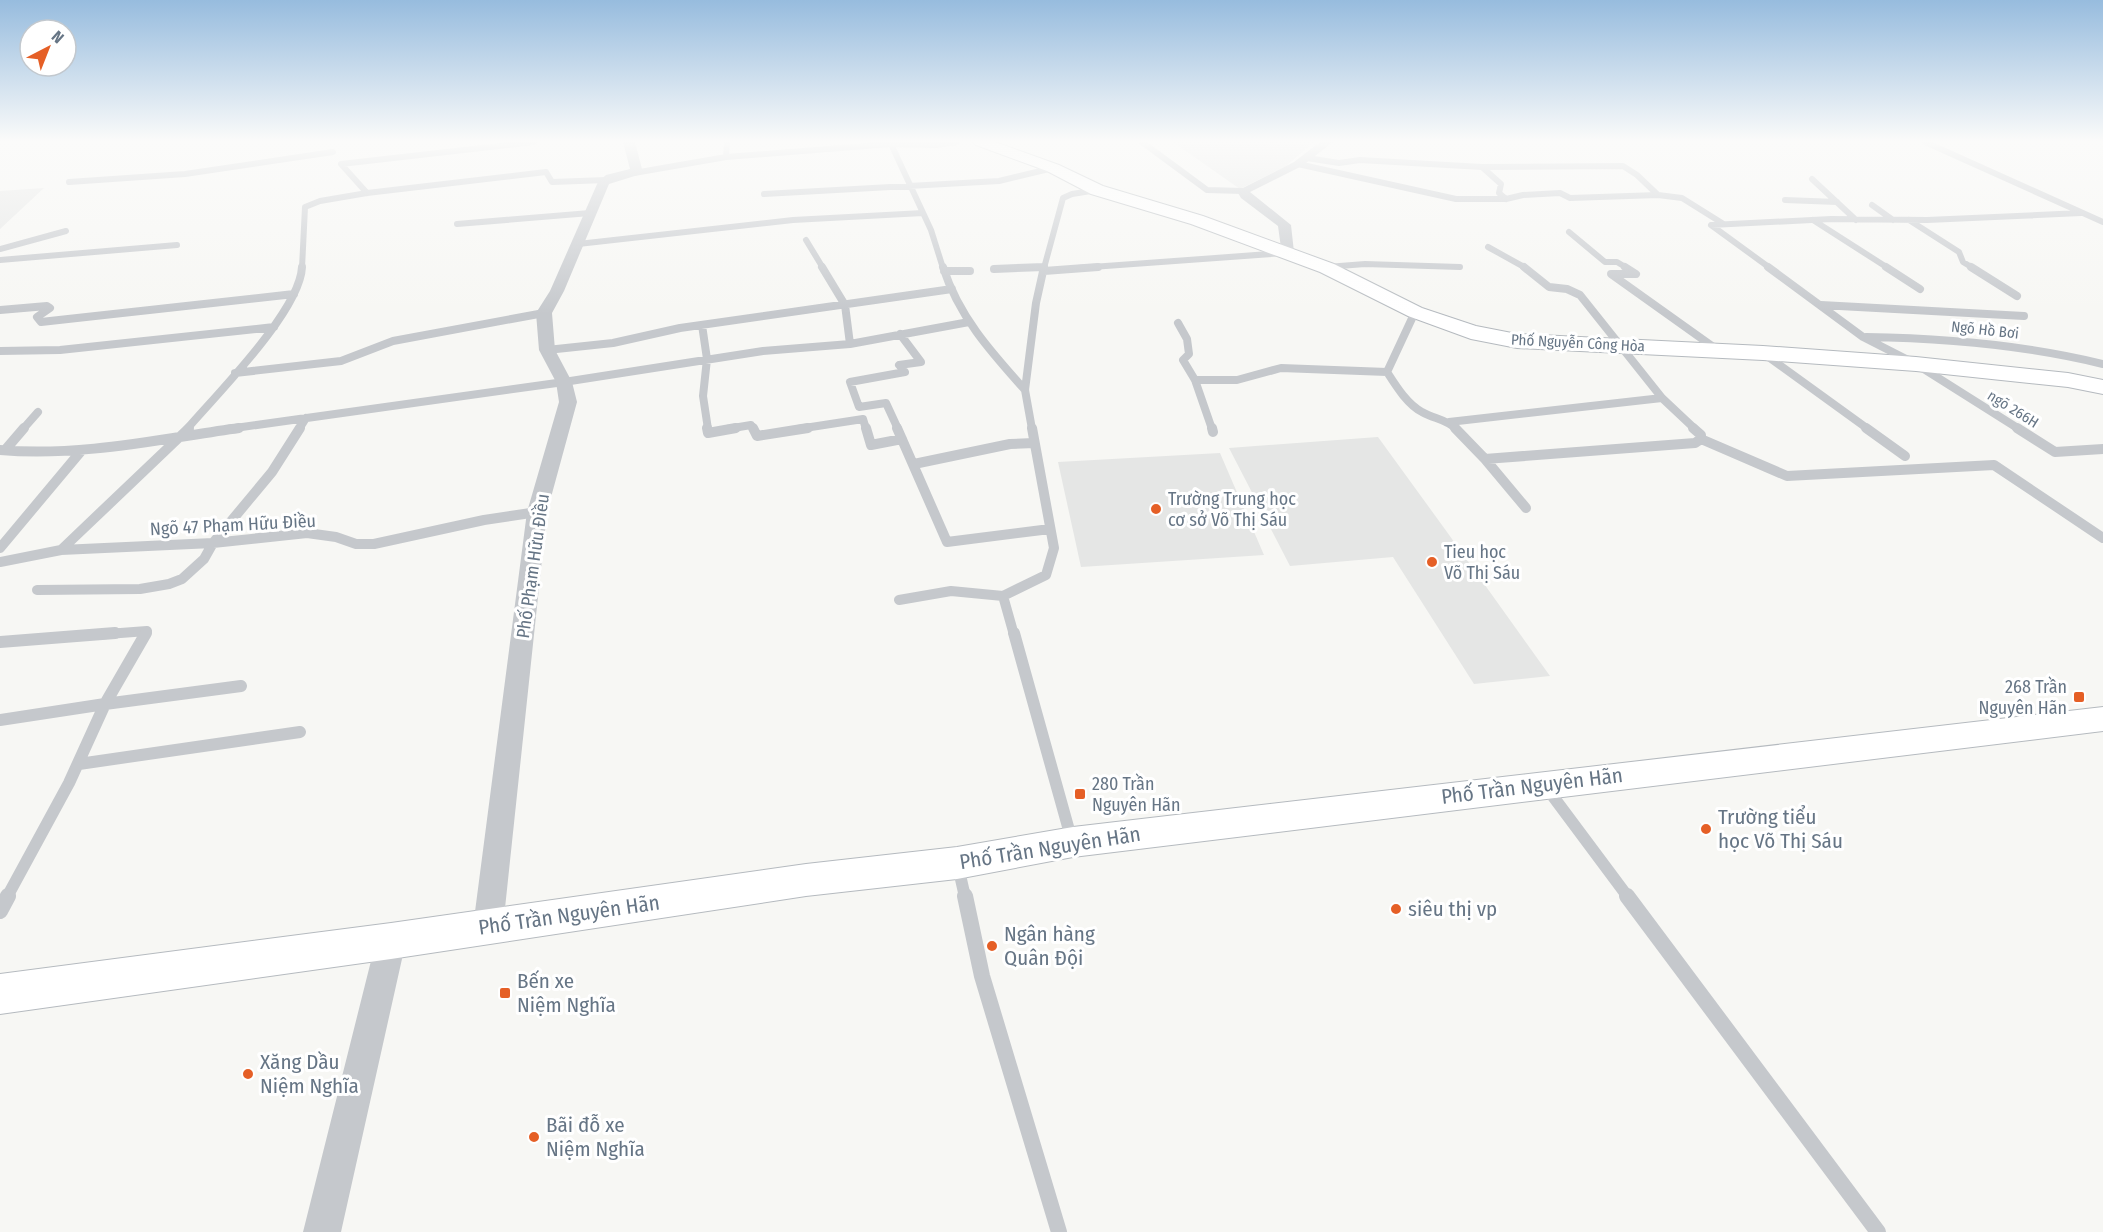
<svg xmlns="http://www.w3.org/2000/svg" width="2103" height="1232" font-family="'Fira Sans Condensed',sans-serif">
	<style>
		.built { fill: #e5e6e5 }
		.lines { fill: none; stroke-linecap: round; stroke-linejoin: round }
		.secondary-casing { stroke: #b5babf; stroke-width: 2 }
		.lane-far4 { stroke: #c5c8cc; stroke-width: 6 }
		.lane-far3 { stroke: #c5c8cc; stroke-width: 8 }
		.lane-far2 { stroke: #c5c8cc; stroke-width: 10 }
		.lane-far1 { stroke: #c5c8cc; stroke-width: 12 }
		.lane { stroke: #c5c8cc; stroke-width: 16 }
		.street { fill: #c5c8cc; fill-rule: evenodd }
		.secondary { fill: #fff; fill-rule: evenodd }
		.poi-dot { fill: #e55f26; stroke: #fff; stroke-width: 2 }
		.labels { text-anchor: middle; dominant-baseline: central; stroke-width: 6; stroke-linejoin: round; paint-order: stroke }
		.far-street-label { font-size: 15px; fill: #667585; stroke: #fff }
		.poi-label { font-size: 18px; fill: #667585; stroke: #fff; text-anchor: start }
		.street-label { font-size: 18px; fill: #667585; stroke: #fff }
		.near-street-label { font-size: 21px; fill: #667585; stroke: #fff }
		.near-poi-label { font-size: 21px; fill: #667585; stroke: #fff; text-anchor: start }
	</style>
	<rect width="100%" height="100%" fill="#f7f7f4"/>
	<!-- built -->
	<path class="built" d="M 1173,142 L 1314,142 L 1286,166 L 1240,189 Z
		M 44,188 L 0,229 L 0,191 Z
		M 1378,437 L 1447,532 L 1550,676 L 1474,684 L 1393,557 L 1290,566 L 1229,448 Z
		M 1220,453 L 1264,555 L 1081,567 L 1058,462 Z"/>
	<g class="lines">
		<defs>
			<path id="secondary" d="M 973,142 L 995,142 L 1059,165 L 1103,186 L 1203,216 L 1334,264 L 1422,308 L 1476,326 L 1517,334 L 1763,346 L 1916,357 L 2068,373 L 2103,380 L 2103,394 L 2068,387 L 1916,371 L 1763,360 L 1517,348 L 1471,339 L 1408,316 L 1320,272 L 1191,224 L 1091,194 L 1047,171 L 976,145 Z
				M 2103,707 L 2103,731 L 1073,857 L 957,879 L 806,896 L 391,959 L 0,1014 L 0,974 L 391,923 L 806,864 L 957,847 L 1073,827 Z"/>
		</defs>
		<!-- secondary casing -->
		<use href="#secondary" class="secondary-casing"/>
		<!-- lane-far4 -->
		<path class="lane-far4" d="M 1142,142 L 1207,190 L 1243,191
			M 1925,142 L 2103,222
			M 726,157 L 727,142
			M 1307,158 L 1339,163 L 1360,160 L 1482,167
			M 1298,164 L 1456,199 L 1506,199 L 1523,195 L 1560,193 L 1570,198 L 1658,195 L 1682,198 L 1722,223
			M 634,173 L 726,157 L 891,144
			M 1812,179 L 1856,220
			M 69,182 L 185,174 L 333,152
			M 367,193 L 341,164 L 534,142
			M 764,194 L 999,181 L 1053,168
			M 1506,199 L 1499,193 L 1501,184 L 1482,167 L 1623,166 L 1637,175 L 1658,195
			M 1785,200 L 1837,202
			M 1872,205 L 1893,220
			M 1813,220 L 1888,268
			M 1909,220 L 1959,252 L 1963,262 L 1973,268
			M 457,224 L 590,213
			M 1569,232 L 1605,262 L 1617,262 L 1627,268
			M 806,240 L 823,268
			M 578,244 L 793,220 L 923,213
			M 1488,247 L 1526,268
			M 0,249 L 66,231
			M 0,260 L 177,245
			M 1327,267 L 1365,264 L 1460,267
			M 302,268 L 305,207 L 320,201 L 367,193 L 546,172 L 552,182 L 606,180
			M 943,268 L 931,230 L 891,144 L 936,145 L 957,142
			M 1008,268 L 1044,267
			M 1044,268 L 1063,198 L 1072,194 L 1097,190
			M 1078,268 L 1284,253
			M 1770,268 L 1711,225 L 1831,219 L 1927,220 L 2081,213"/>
		<!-- lane-far3 -->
		<path class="lane-far3" d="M 822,267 L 845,305 L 850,344
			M 943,267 C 959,317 991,352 1025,390
			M 1524,267 L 1549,287 L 1567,289 L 1580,295 L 1662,398 L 1695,429
			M 1625,267 L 1636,274 L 1611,274 L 1719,351
			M 1768,267 L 1863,337 L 1916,364 L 2019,429
			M 1886,267 L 1920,289
			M 1971,267 L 2017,296
			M 994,269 L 1044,267
			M 944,271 L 970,271
			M 1044,271 L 1098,267
			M 1821,305 L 2024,316
			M 0,310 L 47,306 L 50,308 L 37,317 L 41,322 L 294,294
			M 1178,323 L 1187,339 L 1189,354 L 1183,360 L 1195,380 L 1212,429
			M 702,325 L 707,359 L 703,396 L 708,429
			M 1866,337 C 1946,338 2025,345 2103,364
			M 547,350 L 613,343 L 680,328 L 952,289
			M 0,351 L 60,350 L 274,327
			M 1763,353 L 1868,429
			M 1387,372 C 1396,386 1407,404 1422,412 C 1434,419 1446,419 1456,429
			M 235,373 L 341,361 L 393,341 L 544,313
			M 1195,380 L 1237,380 L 1281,368 L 1387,372 L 1415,312
			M 1449,422 L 1662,398
			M 23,429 L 38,412
			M 187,429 C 217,394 300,311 302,267
			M 228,429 L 564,382 L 763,351 L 850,344 L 969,322
			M 299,429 L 306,418
			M 727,429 L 751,425 L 753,429
			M 798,429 L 863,419 L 866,429
			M 898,429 L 886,403 L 859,407 L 850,382 L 905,372 L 899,365 L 921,362 L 900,334
			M 1032,429 L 1025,390 L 1036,303 L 1044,267"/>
		<!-- lane-far2 -->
		<path class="lane-far2" d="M 707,428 L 708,433 L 736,428
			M 753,428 L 757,436 L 808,428
			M 866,428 L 871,445 L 902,439
			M 897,428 L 947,542 L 1050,529
			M 1212,428 L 1213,432
			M 1455,428 L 1485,459 L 1526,508
			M 1866,428 L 1905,456
			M 2017,428 L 2055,452 L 2103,449
			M 1701,439 L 1787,476 L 1994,465 L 2103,538
			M 6,449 L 24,428
			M 0,450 C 80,457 160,439 239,428
			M 1485,459 L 1695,443 L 1701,439 L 1701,435 L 1693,428
			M 914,464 L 1010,444 L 1034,443
			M 0,548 L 82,450
			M 61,550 L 189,428
			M 0,562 L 61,550 L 213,543 L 307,533 L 336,537 L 356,544 L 374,544 L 484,520 L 537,512
			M 37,590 L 140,589 L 169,584 L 182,579 L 204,559 L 213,543 L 272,472 L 300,428
			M 899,600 L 951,591 L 1003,596
			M 94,635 L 147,631 L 145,635
			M 1014,635 L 1003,596 L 1046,575 L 1054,548 L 1032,428"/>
		<!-- lane-far1 -->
		<path class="lane-far1" d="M 1014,633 L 1072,841
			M 0,642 L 115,633
			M 105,704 L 146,633
			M 105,704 L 241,686
			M 0,720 L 105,704 L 69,783 L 7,897
			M 79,764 L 300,732
			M 1546,787 L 1628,897
			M 958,866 L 965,897"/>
		<!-- lane -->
		<path class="lane" d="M 965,896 L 982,976 L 1059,1232
			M 1627,896 L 1878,1232
			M 0,911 L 8,896"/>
		<!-- street -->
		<path class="street" d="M 623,142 L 635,142 L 642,169 L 638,175 L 609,184 L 564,291 L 552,313 L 555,350 L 572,382 L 577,402 L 547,512 L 503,927 L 499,936 L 488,940 L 477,936 L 473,927 L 527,512 L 559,402 L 556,382 L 539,350 L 536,313 L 550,291 L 598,182 L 606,175 L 630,169 Z
			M 1320,142 L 1333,142 L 1302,166 L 1250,192 L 1291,225 L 1294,252 L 1292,255 L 1282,255 L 1278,226 L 1241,198 L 1237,191 L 1294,162 Z
			M 391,928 L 402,932 L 406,941 L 341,1232 L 303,1232 L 376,941 L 380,932 Z"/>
		<!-- secondary -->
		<use href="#secondary" class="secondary"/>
	</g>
	<!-- sky -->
	<linearGradient id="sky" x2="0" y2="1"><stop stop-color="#97bcde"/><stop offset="0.45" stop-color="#fbfbfa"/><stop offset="1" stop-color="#fbfbfa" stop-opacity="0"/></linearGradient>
	<rect width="2103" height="314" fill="url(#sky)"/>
	<!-- markers -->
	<g class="poi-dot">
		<circle cx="1156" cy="509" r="6"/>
		<circle cx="1432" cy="562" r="6"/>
		<rect x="2073" y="691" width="12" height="12" rx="3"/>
		<rect x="1074" y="788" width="12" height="12" rx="3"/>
		<circle cx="1706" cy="829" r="6"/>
		<circle cx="1396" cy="909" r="6"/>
		<circle cx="992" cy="946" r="6"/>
		<rect x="499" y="987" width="12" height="12" rx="3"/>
		<circle cx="248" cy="1074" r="6"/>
		<circle cx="534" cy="1137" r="6"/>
	</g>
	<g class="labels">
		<!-- far-street labels -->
		<g class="far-street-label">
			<text transform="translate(1985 330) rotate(6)">Ngõ Hồ Bơi</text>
			<text transform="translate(1578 343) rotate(3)">Phố Nguyễn Công Hòa</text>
			<text transform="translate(2013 409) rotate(32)">ngõ 266H</text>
		</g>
		<!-- poi labels -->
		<g class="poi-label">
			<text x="1168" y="499">Trường Trung học<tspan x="1168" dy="21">cơ sở Võ Thị Sáu</tspan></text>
			<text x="1444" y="552">Tieu học<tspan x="1444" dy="21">Võ Thị Sáu</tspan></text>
			<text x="2067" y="687" text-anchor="end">268 Trần<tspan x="2067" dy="21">Nguyên Hãn</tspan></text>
			<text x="1092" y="784">280 Trần<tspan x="1092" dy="21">Nguyên Hãn</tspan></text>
		</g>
		<!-- street labels -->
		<g class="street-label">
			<text transform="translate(233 525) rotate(-3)">Ngõ 47 Phạm Hữu Điều</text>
			<text transform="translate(533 566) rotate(-82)">Phố Phạm Hữu Điều</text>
		</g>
		<!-- near-street labels -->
		<g class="near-street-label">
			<text transform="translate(1532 786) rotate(-7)">Phố Trần Nguyên Hãn</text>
			<text transform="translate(1050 848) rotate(-9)">Phố Trần Nguyên Hãn</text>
			<text transform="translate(569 915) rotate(-8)">Phố Trần Nguyên Hãn</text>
		</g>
		<!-- near-poi labels -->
		<g class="near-poi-label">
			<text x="1718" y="817">Trường tiểu<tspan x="1718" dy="24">học Võ Thị Sáu</tspan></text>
			<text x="1408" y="909">siêu thị vp</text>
			<text x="1004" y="934">Ngân hàng<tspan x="1004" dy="24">Quân Đội</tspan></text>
			<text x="517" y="981">Bến xe<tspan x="517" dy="24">Niệm Nghĩa</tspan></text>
			<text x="260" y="1062">Xăng Dầu<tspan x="260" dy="24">Niệm Nghĩa</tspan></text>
			<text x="546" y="1125">Bãi đỗ xe<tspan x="546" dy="24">Niệm Nghĩa</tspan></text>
		</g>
	</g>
	<!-- north arrow -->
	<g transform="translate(48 48) rotate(42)"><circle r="28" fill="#ffffff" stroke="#c2c8ce" stroke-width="1.5"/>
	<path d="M0-4.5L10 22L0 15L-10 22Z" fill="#e55f26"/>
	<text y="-9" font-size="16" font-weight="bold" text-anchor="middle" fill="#667585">N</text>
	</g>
</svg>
